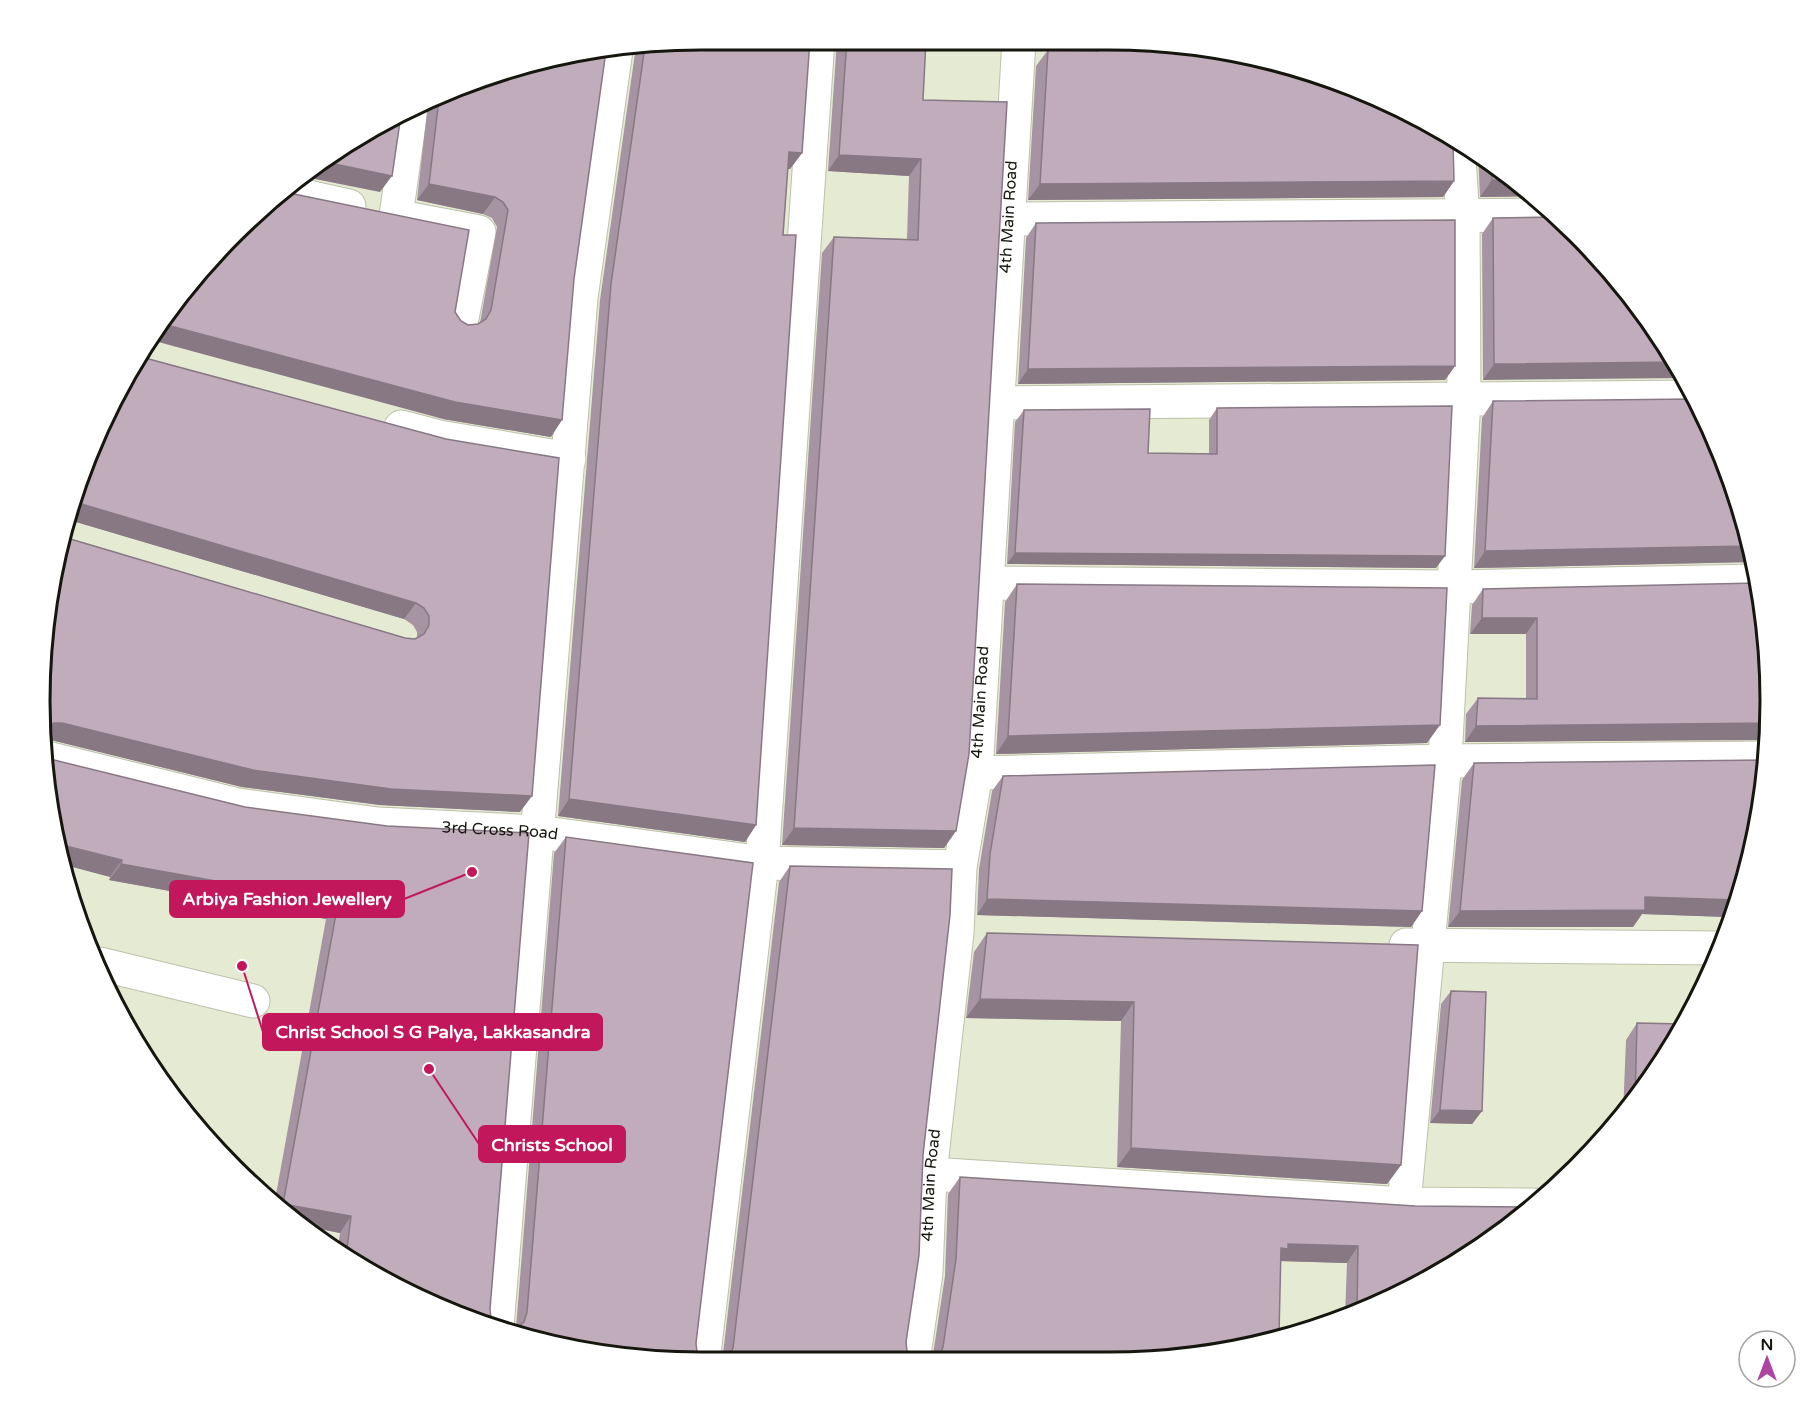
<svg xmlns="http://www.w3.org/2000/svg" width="1809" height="1401" font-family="'Varela Round',sans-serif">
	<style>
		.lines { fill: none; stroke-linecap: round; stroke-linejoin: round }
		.minor-casing { stroke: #bcc1a9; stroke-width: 35 }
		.minor { stroke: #fff; stroke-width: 33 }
		.wall { fill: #a694a2 }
		.shaded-wall { fill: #877884 }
		.building { fill: #c1acbc; stroke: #877884; stroke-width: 1.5 }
		.labels { text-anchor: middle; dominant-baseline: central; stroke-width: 6; stroke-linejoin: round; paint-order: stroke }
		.street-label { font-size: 16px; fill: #15170e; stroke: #fff }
		.rim { fill: none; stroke: #15170e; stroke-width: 3 }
		.leader { fill: none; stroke: #c2185b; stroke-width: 2 }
		.callout-dot { fill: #c2185b; stroke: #fff; stroke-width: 2 }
		.callout { fill: #c2185b; stroke: #c2185b; stroke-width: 2 }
		.callout-label { font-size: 18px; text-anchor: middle; font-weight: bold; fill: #fff }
	</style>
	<rect width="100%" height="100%" fill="#e5ebd2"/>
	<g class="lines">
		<defs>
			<g id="minor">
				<path d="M 286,192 L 349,206"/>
				<path d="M 396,216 L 411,110"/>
				<path d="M 405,218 L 479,232 L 461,323"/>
				<path d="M 1007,219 L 1554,215"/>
				<path d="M 996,403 L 1693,397"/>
				<path d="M 401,427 L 439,437 L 569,459"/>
				<path d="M 986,583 L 1454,587 L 1757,581"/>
				<path id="s1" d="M 47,758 L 238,805 L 378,824 L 538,832 L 762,863 L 960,867"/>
				<path d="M 976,773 L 1445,761 L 1766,758"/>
				<path d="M 1406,945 L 1719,948"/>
				<path d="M 100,964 L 253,1001"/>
				<path d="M 930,1174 L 1404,1204 L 1534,1205"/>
				<path d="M 1404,1204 L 1445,761 L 1464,397 L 1463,218 L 1458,143"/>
				<path d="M 497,1327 L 581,298 L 616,50"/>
				<path id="s2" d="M 913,1361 L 926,1273 L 930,1174 L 957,933 L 960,867 L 976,773 L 1019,40"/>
				<path d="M 703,1362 L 762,863 L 818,39"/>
			</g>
		</defs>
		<!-- minor casing -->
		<use href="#minor" class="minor-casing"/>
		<!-- minor -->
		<use href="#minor" class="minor"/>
	</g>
	<!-- wall -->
	<path class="wall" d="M 700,39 L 802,153 L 790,169 L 788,169 L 783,235 L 756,825 L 745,842 L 558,816 L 600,300 L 635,53 L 634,48 Z
		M 837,39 L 926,40 L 923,100 L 956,831 L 944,848 L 782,845 L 822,253 L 834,237 L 907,239 L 909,176 L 828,171 Z
		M 1086,40 L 1151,40 L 1454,181 L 1443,197 L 1028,200 L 1036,66 L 1048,50 L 1086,50 Z
		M 529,62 L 551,437 L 443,419 L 455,312 L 461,321 L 468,325 L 478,324 L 480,323 L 497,227 L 492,218 L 483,214 L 417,200 L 428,103 Z
		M 1478,155 L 1511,176 L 1533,196 L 1480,197 Z
		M 1493,218 L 1606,264 L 1483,380 L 1482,234 Z
		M 1036,223 L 1455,366 L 1445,380 L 1018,384 L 1026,238 Z
		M 145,358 L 446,439 L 520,812 L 380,805 L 242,787 L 51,740 L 67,538 L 405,638 L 415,639 L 417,638 L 417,632 L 413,625 L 404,619 L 66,519 L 127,370 Z
		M 1493,401 L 1735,488 L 1752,562 L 1474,568 L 1482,418 Z
		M 1217,408 L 1436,568 L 1007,564 L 1015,422 L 1024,410 L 1148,453 L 1209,454 L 1209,420 Z
		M 1017,584 L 1427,743 L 996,754 L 1005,602 Z
		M 1483,589 L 1766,739 L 1465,742 L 1466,714 L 1478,698 L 1526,699 L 1526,634 L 1470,634 L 1472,605 Z
		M 54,760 L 245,807 L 387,826 L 491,1318 L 497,1326 L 506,1329 L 516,1328 L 554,853 L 566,837 L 572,1349 L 448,1312 L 337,1253 L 340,1233 L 305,1226 L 275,1200 L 326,919 L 109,880 L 110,877 Z
		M 1474,763 L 1748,871 L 1727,925 L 1727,917 L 1642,914 L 1633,927 L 1448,927 L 1462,780 Z
		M 1003,776 L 1422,911 L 1411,927 L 977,915 L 979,869 L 992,791 Z
		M 790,866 L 923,1155 L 906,1342 L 907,1351 L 912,1359 L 918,1361 L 722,1362 L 779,882 Z
		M 987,933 L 1418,945 L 1401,1165 L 1387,1184 L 1117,1167 L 1121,1021 L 966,1018 L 974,952 Z
		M 1451,991 L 1482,1111 L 1472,1124 L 1430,1123 L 1441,1004 Z
		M 1637,1023 L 1682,1024 L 1634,1103 L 1623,1114 L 1626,1040 Z
		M 960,1177 L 1415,1206 L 1440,1273 L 1345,1316 L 1347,1263 L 1281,1261 L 932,1361 L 945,1276 L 948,1194 Z"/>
	<!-- shaded-wall -->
	<path class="shaded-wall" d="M 789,152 L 802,153 L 790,169 L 778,169 Z
		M 839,155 L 921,159 L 909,176 L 828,171 Z
		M 325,162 L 392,176 L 380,192 L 305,177 Z
		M 1492,180 L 1516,180 L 1533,196 L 1480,197 Z
		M 1454,181 L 1443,197 L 1028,200 L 1040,184 Z
		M 429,184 L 495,197 L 483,214 L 417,200 Z
		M 163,324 L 562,420 L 551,437 L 443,419 L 151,340 Z
		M 1676,362 L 1681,369 L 1685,378 L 1483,380 L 1494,364 Z
		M 1455,366 L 1445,380 L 1018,384 L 1028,369 Z
		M 73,502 L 78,503 L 416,603 L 404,619 L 66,519 Z
		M 1748,546 L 1752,562 L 1474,568 L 1485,551 Z
		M 1015,553 L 1445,556 L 1436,568 L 1007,564 Z
		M 1482,618 L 1537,618 L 1526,634 L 1470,634 Z
		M 54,723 L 62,723 L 532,796 L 520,812 L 380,805 L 242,787 L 51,740 L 44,740 L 43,732 L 45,728 Z
		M 1768,723 L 1768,740 L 1465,742 L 1476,726 Z
		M 1440,725 L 1427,743 L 996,754 L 1008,736 Z
		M 569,799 L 756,825 L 745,842 L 558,816 Z
		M 794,828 L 956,831 L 944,848 L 782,845 Z
		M 58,844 L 122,860 L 110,877 L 61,864 Z
		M 121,864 L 338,903 L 326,919 L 109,880 Z
		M 1645,897 L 1737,900 L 1734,907 L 1727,917 L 1642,914 L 1633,927 L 1448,927 L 1460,911 Z
		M 987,899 L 1422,911 L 1411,927 L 977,915 Z
		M 980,999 L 1134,1002 L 1121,1021 L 966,1018 Z
		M 1440,1110 L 1482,1111 L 1472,1124 L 1430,1123 Z
		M 1131,1148 L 1401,1165 L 1387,1184 L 1117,1167 Z
		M 283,1204 L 351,1216 L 340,1233 L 305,1226 L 282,1205 Z
		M 1288,1244 L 1358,1246 L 1347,1263 L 1279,1261 L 1281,1248 Z"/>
	<!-- building -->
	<path class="building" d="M 700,39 L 810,39 L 802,153 L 789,152 L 783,235 L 796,235 L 756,825 L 569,799 L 611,284 L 645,46 Z
		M 847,39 L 926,40 L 923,100 L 1007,102 L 969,754 L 956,831 L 794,828 L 834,237 L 918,240 L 921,159 L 839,155 Z
		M 1098,40 L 1151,40 L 1321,74 L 1401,107 L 1453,140 L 1454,181 L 1040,184 L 1048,50 L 1098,51 Z
		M 606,51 L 574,279 L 562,420 L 455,402 L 163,324 L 233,233 L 288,191 L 294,194 L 469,230 L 455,312 L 461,321 L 468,325 L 478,324 L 486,319 L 491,310 L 508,210 L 503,202 L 495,197 L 429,184 L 439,99 L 529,62 Z
		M 401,115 L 392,176 L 325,162 L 369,128 Z
		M 1491,163 L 1511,176 L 1516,180 L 1492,180 Z
		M 1556,217 L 1606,264 L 1676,362 L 1494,364 L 1493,218 Z
		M 1455,220 L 1455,366 L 1028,369 L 1036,223 Z
		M 139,355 L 145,358 L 446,439 L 559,458 L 532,796 L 391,789 L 253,770 L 62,723 L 54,723 L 45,728 L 43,732 L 39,701 L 61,534 L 67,538 L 405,638 L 415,639 L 424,634 L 429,625 L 429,616 L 424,608 L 416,603 L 78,503 L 73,502 L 127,370 Z
		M 1695,399 L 1735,488 L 1748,546 L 1485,551 L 1493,401 Z
		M 1452,406 L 1445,556 L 1015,553 L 1024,410 L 1150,409 L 1148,453 L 1217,454 L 1217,408 Z
		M 1757,583 L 1764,614 L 1768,723 L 1476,726 L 1478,698 L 1537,699 L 1537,618 L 1482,618 L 1483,589 Z
		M 1017,584 L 1447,588 L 1440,725 L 1008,736 Z
		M 46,755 L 54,760 L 245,807 L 387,826 L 529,833 L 490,1309 L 491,1318 L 497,1326 L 506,1329 L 516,1328 L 524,1322 L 527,1312 L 566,837 L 753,863 L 696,1343 L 697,1352 L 703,1360 L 708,1362 L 572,1349 L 448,1312 L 346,1257 L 351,1216 L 283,1204 L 338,903 L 121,864 L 122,860 L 58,844 Z
		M 1766,760 L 1748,871 L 1737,900 L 1645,897 L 1645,910 L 1460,911 L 1474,763 Z
		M 1435,765 L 1422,911 L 987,899 L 990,854 L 1003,776 Z
		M 790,866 L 952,869 L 950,915 L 923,1155 L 919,1255 L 906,1342 L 907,1351 L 912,1359 L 918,1361 L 723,1362 L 729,1357 L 733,1348 Z
		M 987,933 L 1418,945 L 1401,1165 L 1131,1148 L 1134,1002 L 980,999 Z
		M 1451,991 L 1486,992 L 1482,1111 L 1440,1110 Z
		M 1637,1023 L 1682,1024 L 1635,1101 Z
		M 960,1177 L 1415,1206 L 1532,1207 L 1440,1273 L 1357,1311 L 1358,1246 L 1288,1244 L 1288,1249 L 1281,1248 L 1279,1335 L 1152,1361 L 932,1361 L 939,1357 L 943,1347 L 956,1259 Z"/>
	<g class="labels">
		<!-- street labels -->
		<g class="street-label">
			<text stroke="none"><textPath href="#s2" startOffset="1149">4th Main Road</textPath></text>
			<text stroke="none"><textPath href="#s2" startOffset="663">4th Main Road</textPath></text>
			<text stroke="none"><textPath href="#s1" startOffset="460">3rd Cross Road</textPath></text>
			<text stroke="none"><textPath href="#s2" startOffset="177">4th Main Road</textPath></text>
		</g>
	</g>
	<!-- crop -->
	<path d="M0 0H1809V1401H0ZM701 50H1109A651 651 0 0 1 1760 701V701A651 651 0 0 1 1109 1352H701A651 651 0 0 1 50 701V701A651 651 0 0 1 701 50Z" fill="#fff" fill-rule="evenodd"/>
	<path class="rim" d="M701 50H1109A651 651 0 0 1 1760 701V701A651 651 0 0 1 1109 1352H701A651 651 0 0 1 50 701V701A651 651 0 0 1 701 50Z"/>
	<!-- callouts -->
	<path class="leader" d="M472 872L404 899M242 966L263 1032M429 1069L479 1144"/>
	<g class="callout-dot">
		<circle cx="472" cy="872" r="6"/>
		<circle cx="242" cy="966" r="6"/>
		<circle cx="429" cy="1069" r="6"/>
	</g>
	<g class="callout">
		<rect x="170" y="881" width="234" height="36" rx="6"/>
		<rect x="263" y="1014" width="339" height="36" rx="6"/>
		<rect x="479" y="1126" width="146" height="36" rx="6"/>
	</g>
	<g class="callout-label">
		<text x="287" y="905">Arbiya Fashion Jewellery</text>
		<text x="433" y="1038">Christ School S G Palya, Lakkasandra</text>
		<text x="552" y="1151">Christs School</text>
	</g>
	<!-- north arrow -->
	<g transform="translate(1767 1359)"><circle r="28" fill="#ffffff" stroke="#a1a29f" stroke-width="1.5"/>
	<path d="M0-4.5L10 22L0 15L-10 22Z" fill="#af43a2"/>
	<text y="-9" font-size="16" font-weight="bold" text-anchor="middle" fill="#15170e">N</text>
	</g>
</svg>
